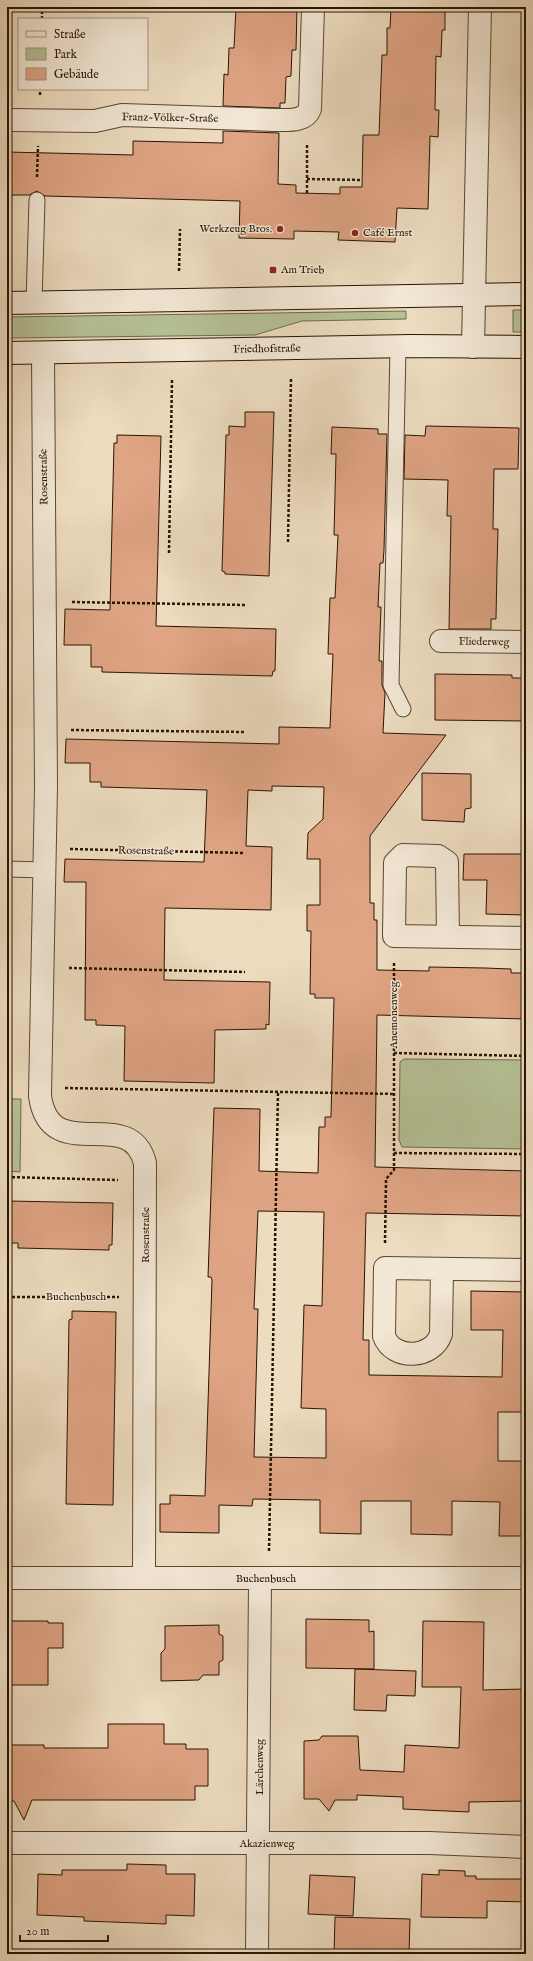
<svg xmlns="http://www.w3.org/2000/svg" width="533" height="1961" font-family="'IM FELL English',serif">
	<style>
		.green { fill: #b5c195; stroke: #6f6a4c }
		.building { fill: #dfa484; stroke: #291402; fill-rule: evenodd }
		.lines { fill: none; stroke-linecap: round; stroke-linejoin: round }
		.lane-casing { stroke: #5a4632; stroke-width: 17 }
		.street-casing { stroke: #5a4632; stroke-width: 24 }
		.secondary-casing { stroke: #291402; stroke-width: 24 }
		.path { stroke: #291402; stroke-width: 2.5; stroke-dasharray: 3 2; stroke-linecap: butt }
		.lane { stroke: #f3e8d6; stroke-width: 15 }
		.street { stroke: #f3e8d6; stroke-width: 22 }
		.secondary { stroke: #f3e8d6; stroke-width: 22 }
		.poi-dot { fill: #8f2418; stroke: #f3e8d6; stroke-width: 1.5 }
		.labels { text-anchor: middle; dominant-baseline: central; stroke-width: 3; stroke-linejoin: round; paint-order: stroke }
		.street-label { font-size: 11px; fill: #291402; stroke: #f3e8d6 }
		.poi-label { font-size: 11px; fill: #291402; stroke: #f3e8d6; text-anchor: start }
	</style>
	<rect width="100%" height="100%" fill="#eddcc0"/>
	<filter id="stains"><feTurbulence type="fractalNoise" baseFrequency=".005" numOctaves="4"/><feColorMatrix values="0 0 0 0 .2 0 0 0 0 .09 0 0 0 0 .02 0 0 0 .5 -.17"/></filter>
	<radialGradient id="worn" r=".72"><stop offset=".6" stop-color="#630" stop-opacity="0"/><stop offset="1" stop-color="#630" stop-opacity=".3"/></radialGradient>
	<!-- green -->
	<path class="green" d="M 513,310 L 526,310 L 526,332 L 513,332 Z
		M 406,311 L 406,319 L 302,321 L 255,335 L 7,338 L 7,317 Z
		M 404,1059 L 526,1060 L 526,1149 L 402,1147 L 399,1140 L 400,1062 Z
		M 7,1099 L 21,1099 L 20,1172 L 7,1171 Z"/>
	<!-- building -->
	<path class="building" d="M 236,7 L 297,7 L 296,50 L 292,50 L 291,76 L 286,77 L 285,103 L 280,103 L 280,108 L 223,106 L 224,74 L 228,75 L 229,48 L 234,48 Z
		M 391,7 L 445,7 L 445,30 L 442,30 L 441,57 L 436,56 L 435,110 L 439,110 L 438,137 L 430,136 L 428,209 L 397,208 L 395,242 L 338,240 L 339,232 L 294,231 L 294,239 L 239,238 L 240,201 L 45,196 L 37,191 L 29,195 L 7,195 L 7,152 L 133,155 L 133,141 L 223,143 L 223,131 L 279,133 L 278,184 L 296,185 L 296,193 L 340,194 L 340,187 L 362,187 L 363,135 L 379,135 L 382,55 L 387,55 L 387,28 L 390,28 Z
		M 245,412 L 274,412 L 269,576 L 225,574 L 225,572 L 222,571 L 226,435 L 229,435 L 229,426 L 245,427 Z
		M 426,426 L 519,428 L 518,469 L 494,469 L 493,529 L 498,529 L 497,567 L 496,619 L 491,619 L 491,629 L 449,629 L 451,516 L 447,516 L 448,480 L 404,479 L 405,435 L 425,436 Z
		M 332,427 L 378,429 L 378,434 L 387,434 L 384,550 L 383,563 L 380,563 L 378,607 L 381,607 L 379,661 L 382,661 L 382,685 L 385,693 L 383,733 L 446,735 L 370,836 L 370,903 L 374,903 L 374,920 L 377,920 L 377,970 L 429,971 L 429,967 L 485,968 L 511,969 L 511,973 L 526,973 L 526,1019 L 377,1015 L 375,1167 L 526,1171 L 526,1216 L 366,1213 L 363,1340 L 369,1340 L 369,1375 L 502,1377 L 503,1330 L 471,1330 L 471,1291 L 525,1292 L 526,1412 L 498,1412 L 498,1461 L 526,1461 L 526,1536 L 499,1536 L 500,1502 L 452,1501 L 452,1535 L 411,1534 L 411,1501 L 361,1501 L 361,1534 L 320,1533 L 320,1500 L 253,1499 L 252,1506 L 219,1505 L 219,1533 L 160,1532 L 160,1504 L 170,1504 L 170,1495 L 205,1496 L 212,1280 L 211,1277 L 208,1277 L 214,1108 L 260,1109 L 259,1171 L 318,1173 L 319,1127 L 325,1127 L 325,1117 L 331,1117 L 334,998 L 315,998 L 315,994 L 310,994 L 311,931 L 307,931 L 307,905 L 320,905 L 320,859 L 307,859 L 308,833 L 323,819 L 324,787 L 272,786 L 272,791 L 248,790 L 246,846 L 272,847 L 271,910 L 165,908 L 164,980 L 270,982 L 269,1025 L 266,1024 L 266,1029 L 215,1030 L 214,1083 L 124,1081 L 125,1026 L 96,1025 L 96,1020 L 85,1020 L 86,882 L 64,882 L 65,859 L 204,862 L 207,790 L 101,787 L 101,782 L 90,782 L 90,763 L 65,763 L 66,739 L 279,744 L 279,727 L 330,728 L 333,654 L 328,654 L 330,598 L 335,598 L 338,535 L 334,535 L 336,454 L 331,454 ZM 258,1211 L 324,1212 L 322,1306 L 304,1305 L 301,1408 L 326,1409 L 326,1458 L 254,1457 L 258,1309 L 254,1309 Z
		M 117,435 L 161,436 L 156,626 L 276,629 L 275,671 L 273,671 L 272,676 L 102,672 L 102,667 L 91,667 L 91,645 L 64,645 L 65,609 L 110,610 L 114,443 L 117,443 Z
		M 435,674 L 512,675 L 512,678 L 526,678 L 526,721 L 435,720 Z
		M 422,773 L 471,774 L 471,808 L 465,809 L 464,822 L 422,820 Z
		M 464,854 L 526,854 L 526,915 L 486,914 L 487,880 L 463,880 Z
		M 7,1201 L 113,1203 L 112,1245 L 109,1245 L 109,1250 L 18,1248 L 18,1243 L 7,1243 Z
		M 72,1311 L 116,1312 L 113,1505 L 66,1504 L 69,1320 L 72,1319 Z
		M 306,1619 L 369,1620 L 369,1632 L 374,1631 L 374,1669 L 306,1668 Z
		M 7,1621 L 48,1621 L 48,1623 L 63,1623 L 63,1648 L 48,1648 L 48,1685 L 11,1685 L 11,1678 L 7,1677 Z
		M 423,1621 L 484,1622 L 483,1690 L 525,1689 L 526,1801 L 469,1802 L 469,1812 L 403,1809 L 403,1797 L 357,1795 L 357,1800 L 335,1800 L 329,1811 L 319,1799 L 304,1799 L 304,1741 L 319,1740 L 322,1736 L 358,1736 L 360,1770 L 404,1772 L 405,1745 L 459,1748 L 461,1687 L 422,1687 Z
		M 219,1625 L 219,1634 L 223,1636 L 223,1660 L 219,1662 L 219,1675 L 203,1675 L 199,1680 L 161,1681 L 161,1653 L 165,1649 L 165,1626 Z
		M 355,1669 L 416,1671 L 415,1696 L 387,1695 L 386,1711 L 354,1710 Z
		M 108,1724 L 164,1724 L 164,1744 L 186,1744 L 186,1749 L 208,1749 L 208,1786 L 195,1786 L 195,1800 L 32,1800 L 24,1820 L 14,1801 L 7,1801 L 7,1745 L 44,1745 L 44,1748 L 108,1748 Z
		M 127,1864 L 166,1865 L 166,1874 L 195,1874 L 194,1916 L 166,1915 L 166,1924 L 84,1921 L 84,1917 L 37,1915 L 38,1874 L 62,1875 L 62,1870 L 127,1870 Z
		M 439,1870 L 465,1871 L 465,1876 L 476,1876 L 476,1879 L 526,1879 L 526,1902 L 487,1901 L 487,1918 L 421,1917 L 422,1874 L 439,1875 Z
		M 310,1875 L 355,1877 L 353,1916 L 308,1914 Z
		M 335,1917 L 410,1919 L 409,1953 L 334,1954 Z"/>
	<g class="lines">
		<defs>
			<path id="lane" d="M 34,302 L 37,200
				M 398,347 L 391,685 L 403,709
				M 7,869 L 45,870"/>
			<path id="street" d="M 7,120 L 95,121 L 122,115 L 276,120 C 288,120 305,122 310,109 L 313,7
				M 473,347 L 480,7
				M 43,353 L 46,786 L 40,1096 C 50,1168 130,1103 145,1163 L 144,1578
				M 441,641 L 526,642
				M 448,937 L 447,862 L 438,856 L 403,855 L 395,863 L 394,936 L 526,938
				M 442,1269 L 441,1334 C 433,1359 393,1361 384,1336 L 385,1268 L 526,1270
				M 7,1578 L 526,1578
				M 7,1843 L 429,1843 L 526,1847
				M 257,1954 L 260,1579"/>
			<path id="secondary" d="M 7,303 L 526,294
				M 7,353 L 411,346 L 526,347"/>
		</defs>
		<!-- lane casing -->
		<use href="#lane" class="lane-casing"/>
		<!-- street casing -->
		<use href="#street" class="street-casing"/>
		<!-- secondary casing -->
		<use href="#secondary" class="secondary-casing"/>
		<!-- path -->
		<path class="path" d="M 42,19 L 42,7
			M 40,95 L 40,89
			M 37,177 L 38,146
			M 307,179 L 362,180
			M 307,193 L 307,143
			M 179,271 L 180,229
			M 288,542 L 291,378
			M 169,553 L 172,379
			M 72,602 L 247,605
			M 71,730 L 246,732
			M 70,849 L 245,853
			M 69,968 L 245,972
			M 394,1053 L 526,1056
			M 65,1088 L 395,1094
			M 394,1153 L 526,1154
			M 7,1177 L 118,1180
			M 385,1243 L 386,1179 L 394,1170 L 394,962
			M 7,1297 L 119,1297
			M 269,1551 L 278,1092"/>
		<!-- lane -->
		<use href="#lane" class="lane"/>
		<!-- street -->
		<use href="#street" class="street"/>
		<!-- secondary -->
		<use href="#secondary" class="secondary"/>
	</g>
	<!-- markers -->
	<g class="poi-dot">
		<circle cx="280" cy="229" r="4"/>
		<circle cx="355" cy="233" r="4"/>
		<rect x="269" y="266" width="8" height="8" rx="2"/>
	</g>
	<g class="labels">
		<!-- street labels -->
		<g class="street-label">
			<text transform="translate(170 118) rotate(1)">Franz-Völker-Straße</text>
			<text transform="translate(267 349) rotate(-1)">Friedhofstraße</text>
			<text transform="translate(44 477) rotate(-91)">Rosenstraße</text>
			<text transform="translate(484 642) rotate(1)">Fliederweg</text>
			<text transform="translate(146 851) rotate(1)">Rosenstraße</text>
			<text transform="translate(394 1015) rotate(-90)">Anemonenweg</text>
			<text transform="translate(146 1235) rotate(-90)">Rosenstraße</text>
			<text x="76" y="1297">Buchenbusch</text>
			<text x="266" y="1579">Buchenbusch</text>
			<text transform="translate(260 1767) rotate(-90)">Lärchenweg</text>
			<text x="267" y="1844">Akazienweg</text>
		</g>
		<!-- poi labels -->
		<g class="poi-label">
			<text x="272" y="229" text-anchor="end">Werkzeug Bros.</text>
			<text x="363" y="233">Café Ernst</text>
			<text x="281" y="270">Am Trieb</text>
		</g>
	</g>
	<!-- margin -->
	<rect width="533" height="1961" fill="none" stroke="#eddcc0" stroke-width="24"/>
	<rect x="8" y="8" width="517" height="1945" fill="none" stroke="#291402" stroke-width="2"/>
	<rect x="12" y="12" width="509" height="1937" fill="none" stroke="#291402"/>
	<!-- legend -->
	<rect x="18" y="18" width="130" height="72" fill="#f3e8d6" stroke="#a29381"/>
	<rect x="26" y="31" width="20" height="6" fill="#f3e8d6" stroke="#a29381"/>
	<text x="54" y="38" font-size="12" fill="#291402">Straße</text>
	<rect x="26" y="48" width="20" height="12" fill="#b5c195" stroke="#a29381"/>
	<text x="54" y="58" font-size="12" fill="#291402">Park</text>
	<rect x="26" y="68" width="20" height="12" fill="#dfa484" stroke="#a29381"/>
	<text x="54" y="78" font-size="12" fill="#291402">Gebäude</text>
	<!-- scale -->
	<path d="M20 1935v6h88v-6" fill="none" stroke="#291402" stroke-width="2"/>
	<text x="26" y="1935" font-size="12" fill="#291402" stroke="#f3e8d6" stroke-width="3" paint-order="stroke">20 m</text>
	<rect width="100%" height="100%" filter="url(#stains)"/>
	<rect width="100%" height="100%" fill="url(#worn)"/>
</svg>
